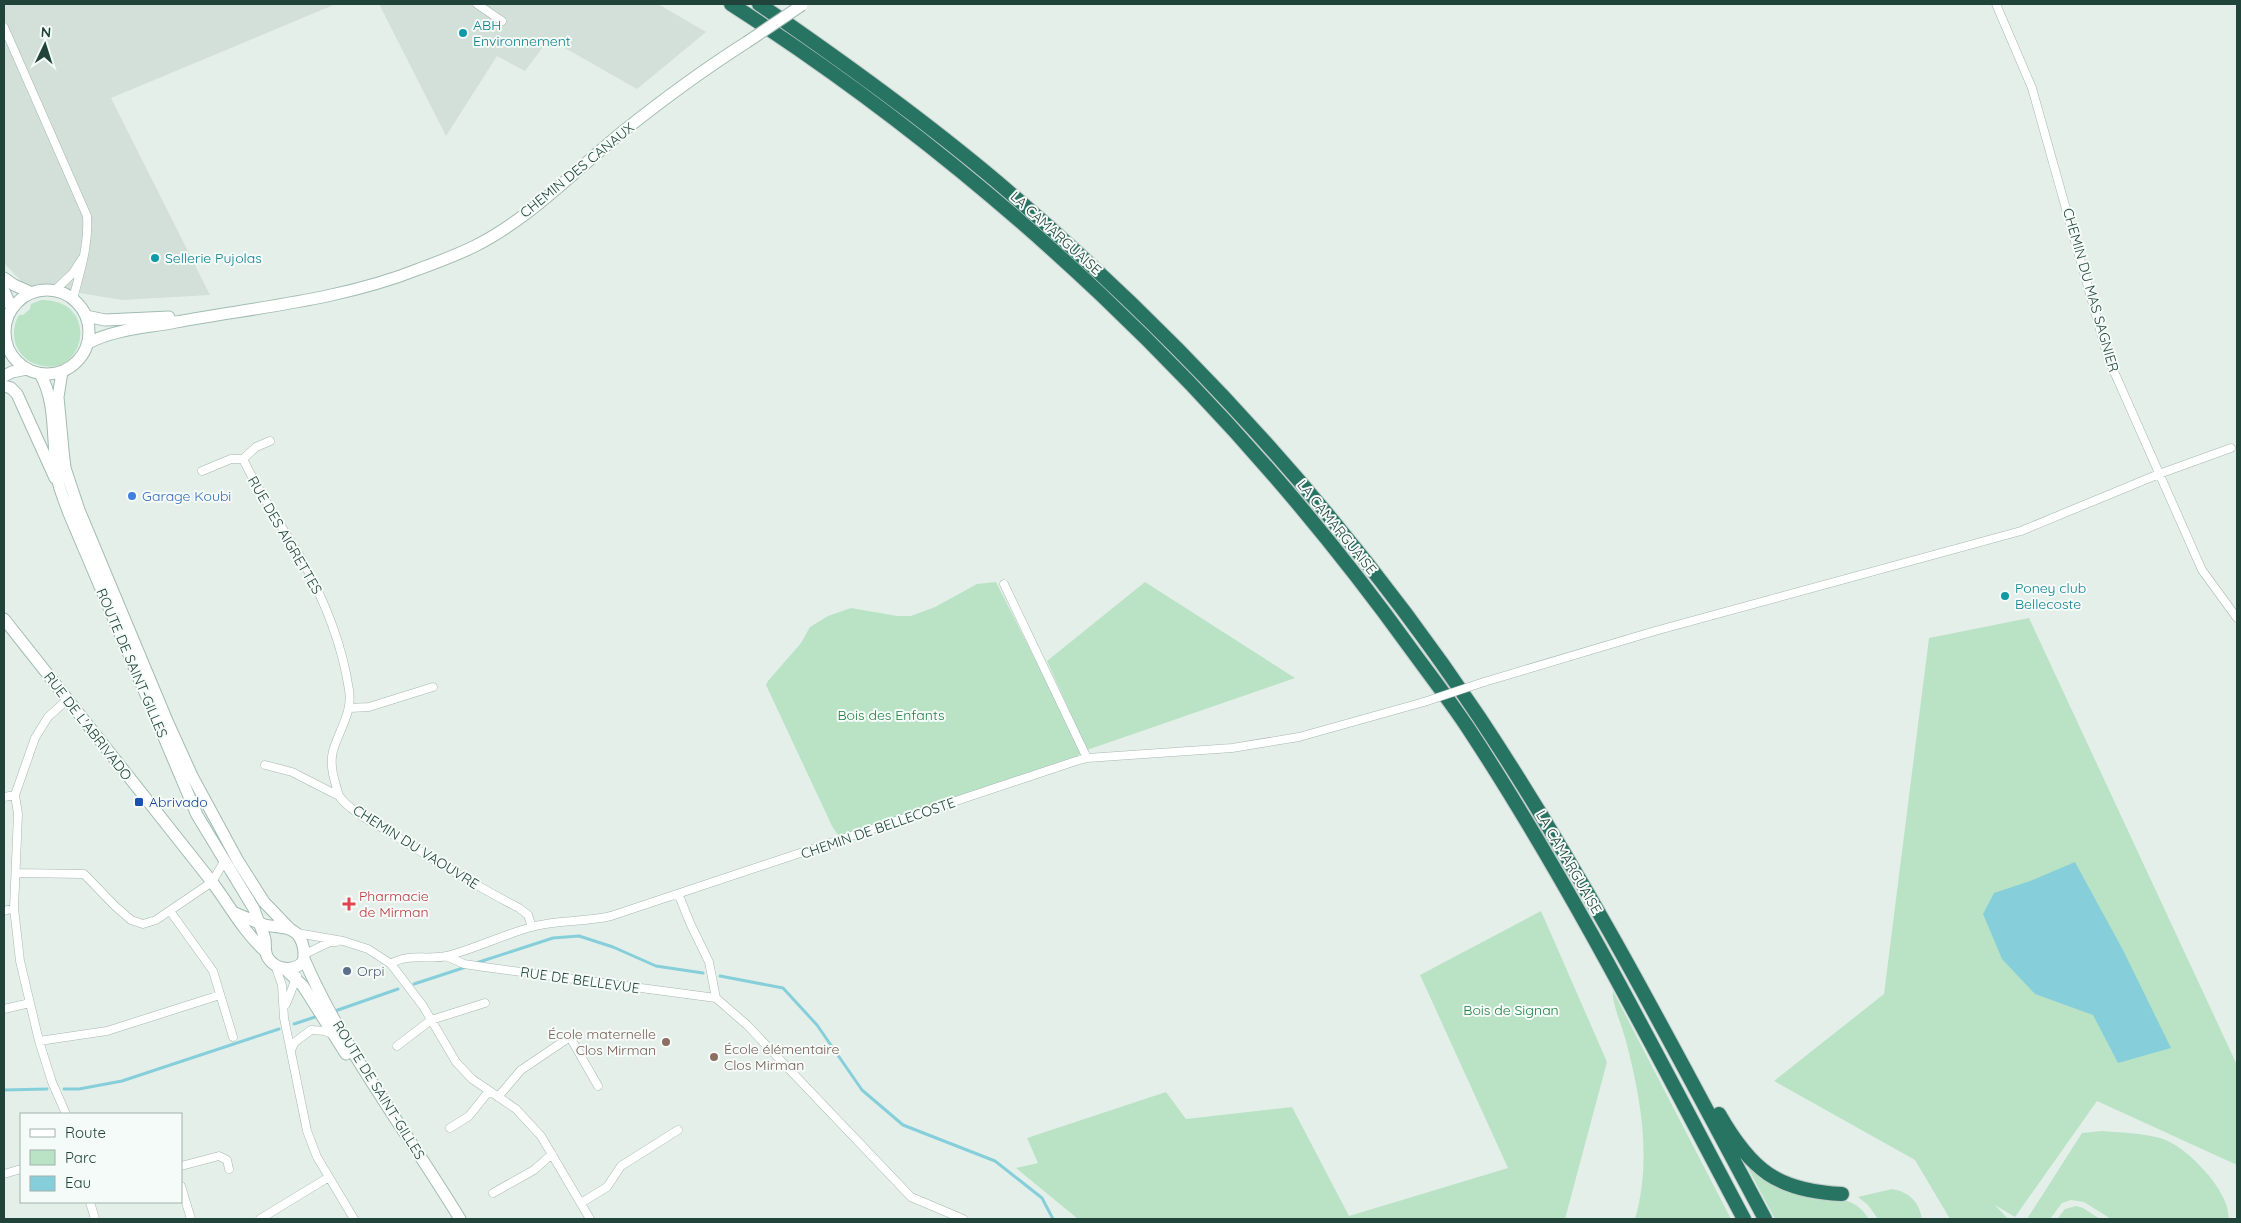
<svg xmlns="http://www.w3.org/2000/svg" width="2241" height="1223" font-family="Quicksand,sans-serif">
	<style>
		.built { fill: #d2e0d9 }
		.green { fill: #bae3c5 }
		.water { fill: #86cfda }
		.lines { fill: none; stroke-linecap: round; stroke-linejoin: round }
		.stream { stroke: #86cfda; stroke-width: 3 }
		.street-casing { stroke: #a5b8b1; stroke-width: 9 }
		.secondary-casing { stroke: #a1bcb2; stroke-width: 13 }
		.highway-casing { stroke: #c1cbc8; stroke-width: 16 }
		.street { stroke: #fff; stroke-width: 8 }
		.secondary { stroke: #fff; stroke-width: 11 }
		.highway { stroke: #287463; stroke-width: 14 }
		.street-bridge-casing { stroke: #a5b8b1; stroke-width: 9; stroke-linecap: butt }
		.secondary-bridge-casing { stroke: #a1bcb2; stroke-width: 13; stroke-linecap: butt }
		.street-bridge { stroke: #fff; stroke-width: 8 }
		.secondary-bridge { stroke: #fff; stroke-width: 11 }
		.culture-dot { fill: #0f9aa8; stroke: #f5fbf8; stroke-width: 2 }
		.shop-dot { fill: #3f7fe0; stroke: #f5fbf8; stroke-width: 2 }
		.transit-dot { fill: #1a4fb4; stroke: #f5fbf8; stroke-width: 2 }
		.health-dot { fill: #e0444e; stroke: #f5fbf8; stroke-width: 2 }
		.service-dot { fill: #5c6f8a; stroke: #f5fbf8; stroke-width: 2 }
		.education-dot { fill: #8d6e63; stroke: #f5fbf8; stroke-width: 2 }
		.labels { text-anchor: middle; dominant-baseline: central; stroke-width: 4; stroke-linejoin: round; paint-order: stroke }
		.culture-label { font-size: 14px; fill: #0d838f; stroke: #f5fbf8; text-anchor: start }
		.street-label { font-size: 14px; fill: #204439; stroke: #f5fbf8 }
		.shop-label { font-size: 14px; fill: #366cbe; stroke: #f5fbf8; text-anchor: start }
		.park-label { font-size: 14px; fill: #258047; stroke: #f5fbf8 }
		.transit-label { font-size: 14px; fill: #164399; stroke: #f5fbf8; text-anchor: start }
		.health-label { font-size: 14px; fill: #be3a42; stroke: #f5fbf8; text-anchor: start }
		.service-label { font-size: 14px; fill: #4e5e75; stroke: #f5fbf8; text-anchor: start }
		.education-label { font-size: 14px; fill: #785e54; stroke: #f5fbf8; text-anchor: end }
	</style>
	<rect width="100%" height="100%" fill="#e4efea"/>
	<!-- built -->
	<path class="built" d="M 4,4 L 336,4 L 111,98 L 210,295 L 122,300 L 24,284 L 4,263 Z
		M 379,4 L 658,4 L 706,32 L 637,89 L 549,39 L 525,71 L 497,56 L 446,136 Z"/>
	<!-- green -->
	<path class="green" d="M 41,300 C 101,299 86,379 39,365 C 30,363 22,357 18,349 C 12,339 13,325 19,315 L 23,315 L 30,309 L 31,304 Z
		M 996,582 L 1083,754 L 845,836 L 837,834 L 832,826 L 766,685 L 768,681 L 801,643 L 810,627 L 828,616 L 851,608 L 897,616 L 911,616 L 935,607 L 977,584 Z
		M 1145,582 L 1295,678 L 1087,750 L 1047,661 Z
		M 2029,618 L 2237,1065 L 2237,1165 L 2097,1101 L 2015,1217 L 1995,1205 L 2008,1219 L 1950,1219 L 1915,1160 L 1774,1081 L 1884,994 L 1929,638 Z
		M 1541,911 L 1607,1062 L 1565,1219 L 1078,1219 L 1016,1168 L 1038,1163 L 1027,1138 L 1166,1092 L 1186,1119 L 1292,1107 L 1349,1216 L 1508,1168 L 1420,975 Z
		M 1613,991 L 1731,1219 L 1635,1219 C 1652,1161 1641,1099 1626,1041 C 1623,1029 1611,1001 1613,991 Z
		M 2102,1131 C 2123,1133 2144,1133 2163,1139 C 2185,1146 2219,1182 2226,1204 C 2228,1209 2228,1214 2229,1219 L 2111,1219 L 2084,1202 L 2071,1200 L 2062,1203 L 2050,1219 L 2027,1219 L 2082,1133 Z
		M 1750,1167 L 1838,1199 C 1854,1202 1860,1206 1869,1219 L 1775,1219 L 1748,1168 Z
		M 1892,1189 C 1909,1192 1919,1201 1922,1219 L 1878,1219 L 1868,1205 L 1858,1197 Z
		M 2076,1206 L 2083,1208 L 2100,1219 L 2057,1219 L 2065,1209 Z"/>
	<!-- water -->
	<path class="water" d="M 2075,862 L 2123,950 L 2171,1048 L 2118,1063 L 2093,1015 L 2035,994 L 2002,959 L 1983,914 L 1994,893 L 2030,881 Z"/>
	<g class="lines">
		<!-- stream -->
		<path class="stream" d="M 476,963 L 553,938 L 579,936 L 613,947 L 656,966 L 703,973
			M 720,976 L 783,988 L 817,1025 L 862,1090 L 903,1125 L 995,1161 L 1042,1198 L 1053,1219
			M 414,984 L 466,967
			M 335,1011 L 398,989
			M 294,1024 L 318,1016
			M 64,1089 L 79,1089 L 122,1081 L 279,1029
			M 4,1090 L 47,1089"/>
		<defs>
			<path id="street" d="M 477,4 L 502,21
				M 1996,4 L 2032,88 L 2108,358 L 2202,570 L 2237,618
				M 4,27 L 87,216 C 89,246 80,271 73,299
				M 54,291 L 73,273 L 82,259
				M 243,459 L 256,447 L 270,441
				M 202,471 L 231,459 L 243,459 C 259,493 281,525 301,558 C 324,599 342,643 349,690 C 353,712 339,730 333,751 C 329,766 335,782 339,796
				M 1004,584 L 1087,758
				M 1484,682 L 1655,631 L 2021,531 L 2159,474 L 2231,448
				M 350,708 L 369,707 L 433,687
				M 265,765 L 292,772 L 339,796 C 351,812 373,822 389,832 C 432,859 474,885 519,908 L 528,915 L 532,927
				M 4,797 L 15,795
				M 16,873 L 84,874 L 115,906 L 131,920 L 143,924 L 156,920 L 212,882 L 225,860
				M 676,895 L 680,898 L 690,923 L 709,962 L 716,998 L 747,1025 L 911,1197 L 963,1219
				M 4,911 L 14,908
				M 170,911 L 213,971 L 233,1037
				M 297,933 L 343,941 L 368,949 L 391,964 L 423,1006 L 456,1062 L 472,1079 L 516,1109 L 541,1136 L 590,1219
				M 305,954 L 330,942 L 336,942
				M 446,956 L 464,964 L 484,967 L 716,998
				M 391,964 C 406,953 429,960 447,956 C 477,948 505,934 535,926 C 560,920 585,922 611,916 L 1076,761 L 1087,758 L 1232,748 L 1299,737 L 1424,702
				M 275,965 L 282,985 L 284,1018 L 307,1131 L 317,1157 L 354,1219
				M 286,1004 L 297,976
				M 4,1009 L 30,1003
				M 39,1041 L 107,1031 L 220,995
				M 397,1046 L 431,1020 L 485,1003
				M 291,1050 L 295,1042 L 311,1030 L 325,1031 L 334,1035
				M 498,1097 L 521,1070 L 570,1037 L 598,1086
				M 66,1114 L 52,1082 L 39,1041 L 20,961 L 14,908 L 18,814 L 15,795 L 35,738 L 48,717 L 67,700
				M 450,1128 L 469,1116 L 489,1091
				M 181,1166 L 219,1156 L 227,1160 L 229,1169
				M 4,1174 L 21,1169
				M 181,1186 L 191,1219
				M 493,1193 L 534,1170 L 552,1154
				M 90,1202 L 95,1219
				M 581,1203 L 607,1187 L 621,1166 L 678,1130
				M 260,1219 L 329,1177"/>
			<path id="secondary" d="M 4,278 L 14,285 L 32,293
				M5 332a42 42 0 1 1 84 0a42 42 0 1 1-84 0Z
				M 4,291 L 12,309
				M 86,316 L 105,320 L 169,317
				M 88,343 C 115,329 146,328 176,322 C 258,307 341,300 419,269 C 438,262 457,255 475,246 C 529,219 575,171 621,133 C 661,101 703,70 747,42
				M 62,372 L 58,397 L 63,450 L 65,468 L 79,510 L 168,723 L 192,776 L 238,861 L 264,902 L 290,929
				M 40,374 C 58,403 51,447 58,481 C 60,491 65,502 68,511 L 197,815 L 254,909 C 257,919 262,929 265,939 C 266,945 264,952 268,958 C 276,970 293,972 303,962 C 306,950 302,933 289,929 C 281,926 273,927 265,925 C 255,922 245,917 235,913
				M 4,376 L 12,372 L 27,369
				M 4,386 L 11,388 L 17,394 L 55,478
				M 4,619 L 212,882 C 230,906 243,931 265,951
				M 304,959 C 344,1051 408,1133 460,1219
				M 284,968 L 303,986 L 346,1054"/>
			<path id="highway" d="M 731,4 C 995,174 1228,395 1411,649 C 1430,675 1450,701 1468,728 C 1571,885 1656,1053 1744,1219
				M 759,4 C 845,63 930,124 1009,192 C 1187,345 1348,521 1479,717 C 1586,878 1674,1049 1765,1219
				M 1719,1114 C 1751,1170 1777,1191 1842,1194"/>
		</defs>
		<!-- street casing -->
		<use href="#street" class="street-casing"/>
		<!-- secondary casing -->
		<use href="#secondary" class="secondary-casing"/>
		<!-- highway casing -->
		<use href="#highway" class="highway-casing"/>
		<!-- street -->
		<use href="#street" class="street"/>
		<!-- secondary -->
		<use href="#secondary" class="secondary"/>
		<!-- highway -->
		<use href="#highway" class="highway"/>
		<defs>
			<path id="street-bridge" d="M 1424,702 L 1484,682"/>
			<path id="secondary-bridge" d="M 747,42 L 802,5"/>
		</defs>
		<!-- street-bridge casing -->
		<use href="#street-bridge" class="street-bridge-casing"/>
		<!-- secondary-bridge casing -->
		<use href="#secondary-bridge" class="secondary-bridge-casing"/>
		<!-- street-bridge -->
		<use href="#street-bridge" class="street-bridge"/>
		<!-- secondary-bridge -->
		<use href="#secondary-bridge" class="secondary-bridge"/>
	</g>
	<!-- markers -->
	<g class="culture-dot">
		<circle cx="463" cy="33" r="5"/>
		<circle cx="155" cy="258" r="5"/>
		<circle cx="2005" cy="596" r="5"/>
	</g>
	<circle class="shop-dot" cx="132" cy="496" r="5"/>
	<rect class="transit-dot" x="134" y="797" width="10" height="10" rx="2.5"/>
	<path class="health-dot" d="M346.5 896.5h5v5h5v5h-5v5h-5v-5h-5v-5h5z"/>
	<circle class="service-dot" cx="347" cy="971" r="5"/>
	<g class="education-dot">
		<circle cx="666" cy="1042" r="5"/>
		<circle cx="714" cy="1057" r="5"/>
	</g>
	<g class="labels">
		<!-- culture labels -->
		<g class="culture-label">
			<text x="473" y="25">ABH<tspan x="473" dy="16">Environnement</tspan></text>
			<text x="165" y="258">Sellerie Pujolas</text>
			<text x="2015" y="588">Poney club<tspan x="2015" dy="16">Bellecoste</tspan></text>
		</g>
		<!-- street labels -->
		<g class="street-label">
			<text transform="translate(577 170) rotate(-39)">CHEMIN DES CANAUX</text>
			<text transform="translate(1056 233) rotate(42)">LA CAMARGUAISE</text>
			<text transform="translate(2091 290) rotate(74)">CHEMIN DU MAS SAGNIER</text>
			<text transform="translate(1337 527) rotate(51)">LA CAMARGUAISE</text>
			<text transform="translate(285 535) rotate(60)">RUE DES AIGRETTES</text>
			<text transform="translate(132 663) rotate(67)">ROUTE DE SAINT-GILLES</text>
			<text transform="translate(88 726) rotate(52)">RUE DE L'ABRIVADO</text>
			<text transform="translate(878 828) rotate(-19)">CHEMIN DE BELLECOSTE</text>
			<text transform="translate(416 847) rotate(32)">CHEMIN DU VAOUVRE</text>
			<text transform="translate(1569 862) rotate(60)">LA CAMARGUAISE</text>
			<text transform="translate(580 980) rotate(8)">RUE DE BELLEVUE</text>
			<text transform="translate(379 1090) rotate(58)">ROUTE DE SAINT-GILLES</text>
		</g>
		<!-- shop labels -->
		<g class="shop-label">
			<text x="142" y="496">Garage Koubi</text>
		</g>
		<!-- park labels -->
		<g class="park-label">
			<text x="891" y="715">Bois des Enfants</text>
			<text x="1511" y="1010">Bois de Signan</text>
		</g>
		<!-- transit labels -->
		<g class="transit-label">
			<text x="149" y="802">Abrivado</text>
		</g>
		<!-- health labels -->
		<g class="health-label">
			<text x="359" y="896">Pharmacie<tspan x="359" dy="16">de Mirman</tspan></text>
		</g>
		<!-- service labels -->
		<g class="service-label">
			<text x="357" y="971">Orpi</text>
		</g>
		<!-- education labels -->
		<g class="education-label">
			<text x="656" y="1034">École maternelle<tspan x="656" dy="16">Clos Mirman</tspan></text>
			<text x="724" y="1049" text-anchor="start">École élémentaire<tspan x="724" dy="16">Clos Mirman</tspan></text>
		</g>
	</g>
	<!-- border -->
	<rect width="2241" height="1223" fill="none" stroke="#204439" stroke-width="10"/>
	<!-- legend -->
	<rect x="20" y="1113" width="162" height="90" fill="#f5fbf8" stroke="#a0b2ac"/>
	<rect x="30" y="1129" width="25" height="8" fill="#ffffff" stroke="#a0b2ac"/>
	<text x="65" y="1138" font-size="15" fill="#204439">Route</text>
	<rect x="30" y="1150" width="25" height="15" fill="#bae3c5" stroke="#a0b2ac"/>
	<text x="65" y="1163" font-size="15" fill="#204439">Parc</text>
	<rect x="30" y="1176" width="25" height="15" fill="#86cfda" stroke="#a0b2ac"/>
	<text x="65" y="1188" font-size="15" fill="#204439">Eau</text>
	<!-- north arrow -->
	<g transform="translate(45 45) rotate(4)" stroke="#f5fbf8" stroke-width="4" paint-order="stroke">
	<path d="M0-4L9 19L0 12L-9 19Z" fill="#204439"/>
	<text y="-8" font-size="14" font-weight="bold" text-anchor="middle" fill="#204439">N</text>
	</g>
</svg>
